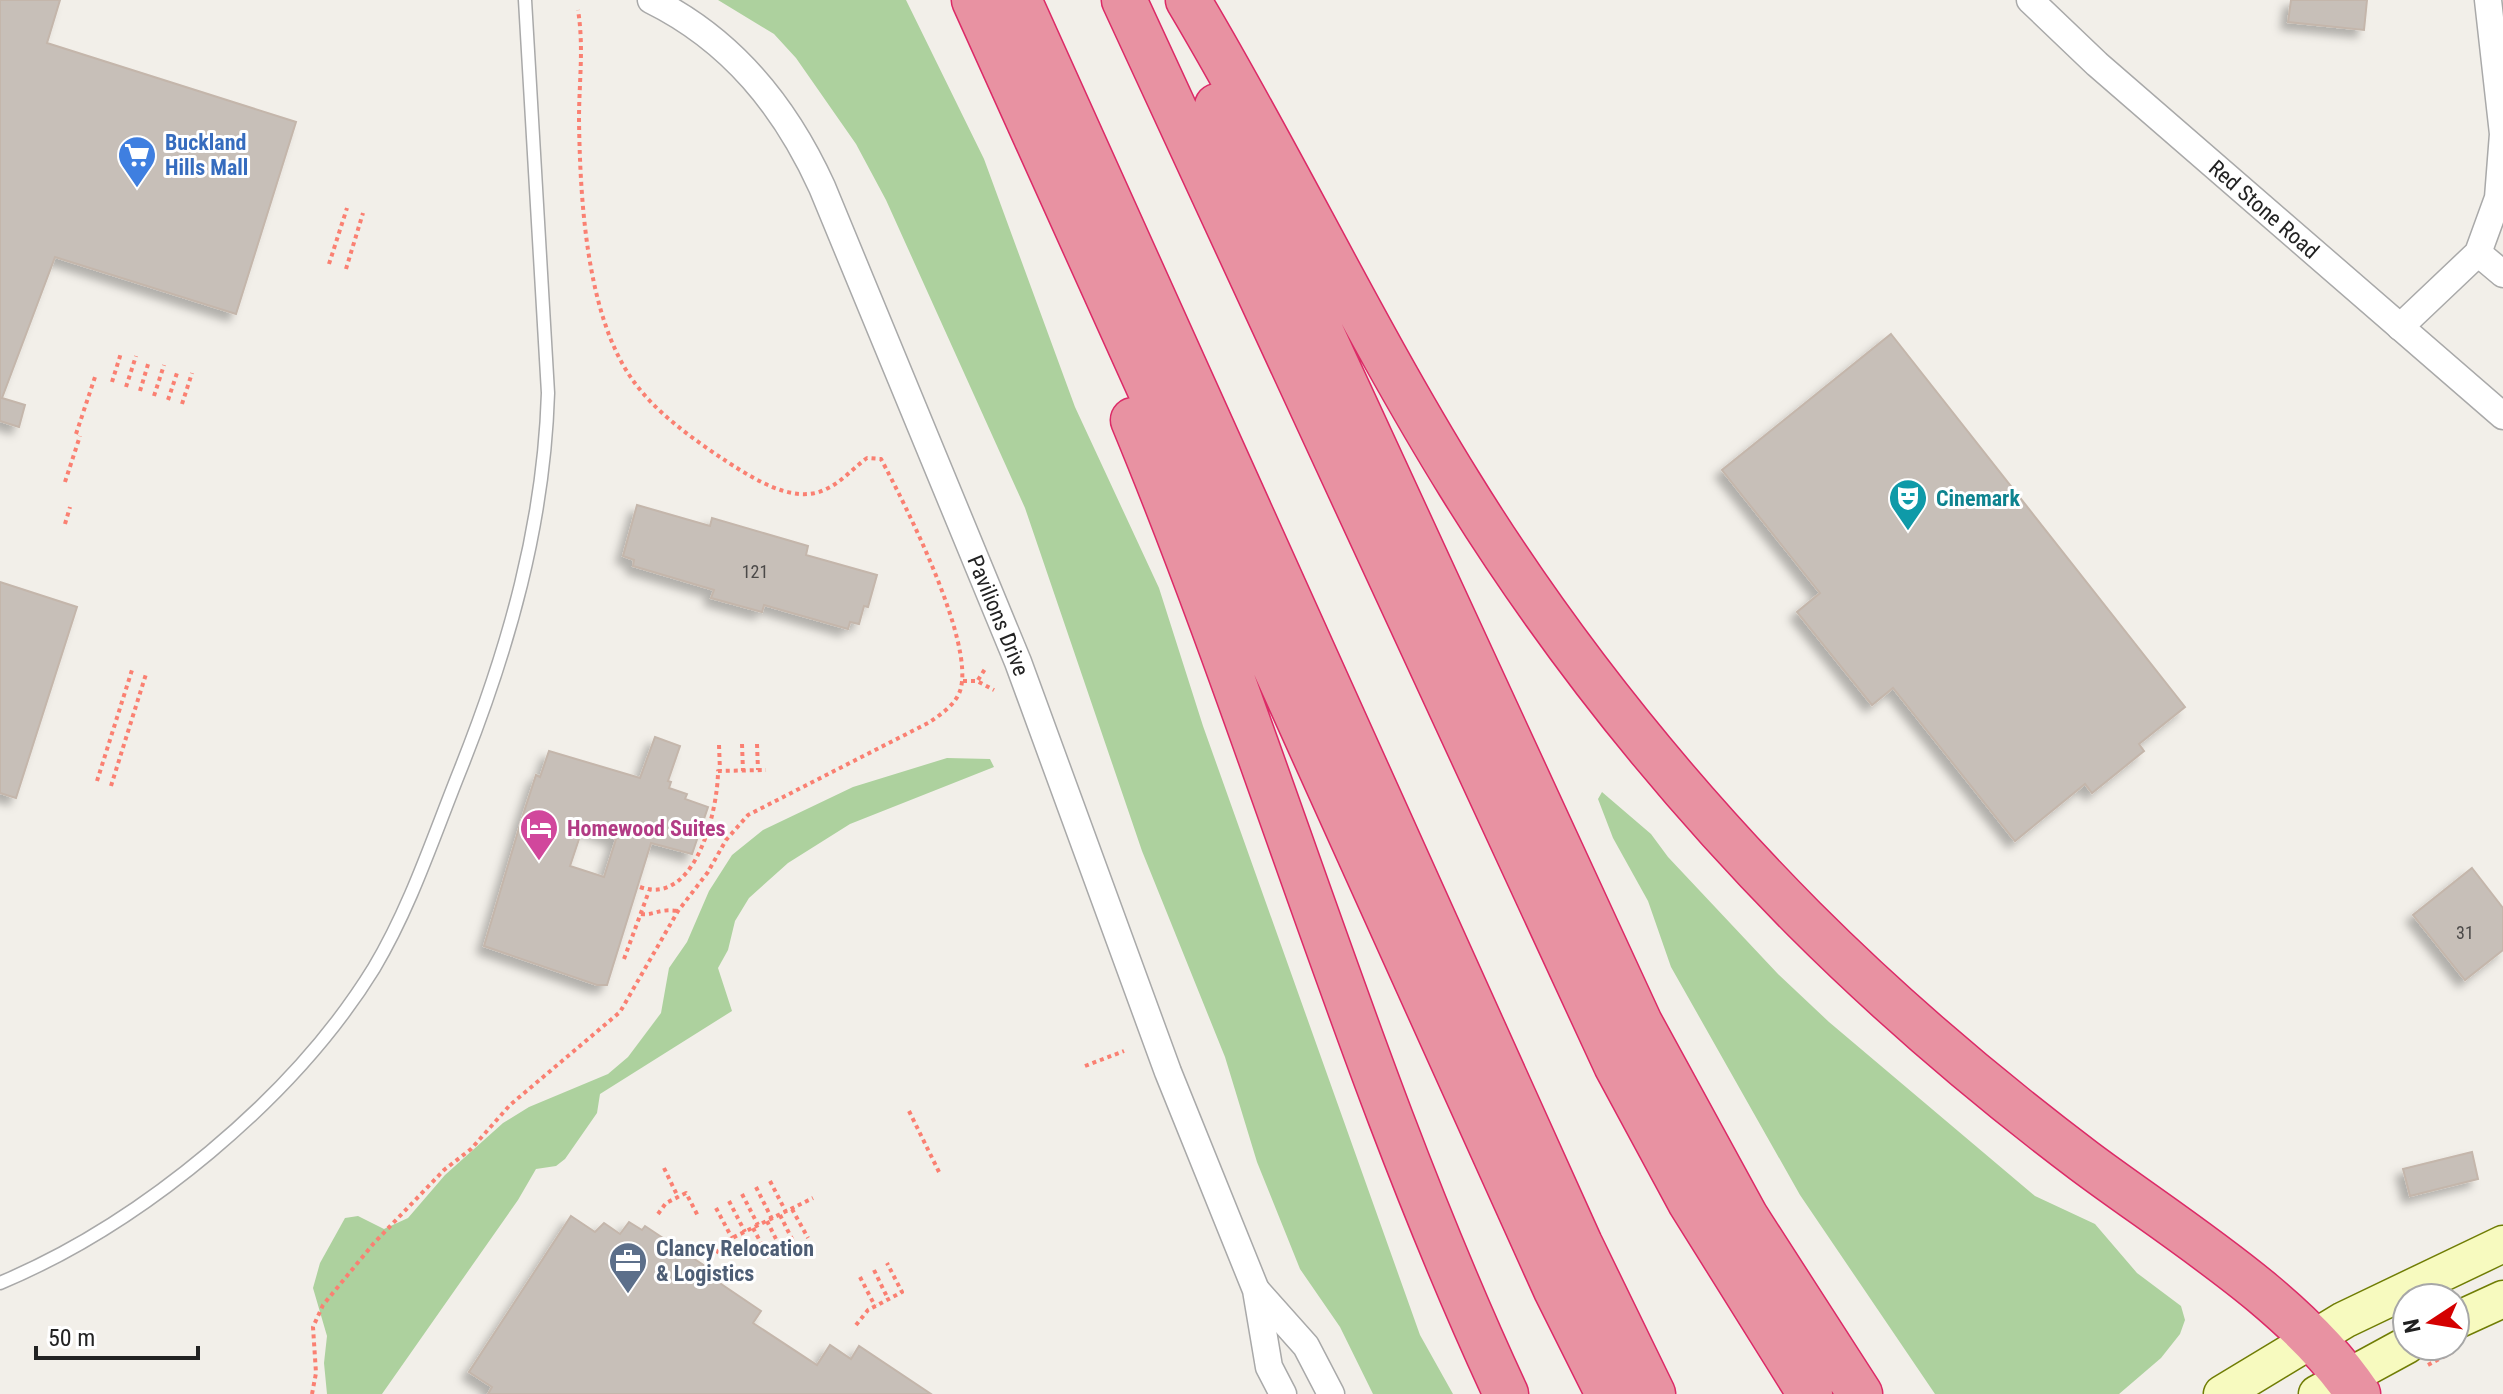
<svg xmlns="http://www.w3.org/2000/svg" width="2503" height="1394" font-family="'Roboto Condensed',sans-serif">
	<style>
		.forest { fill: #add19e }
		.building { fill: #c7bfb8; stroke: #c4b6ab; stroke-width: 2; fill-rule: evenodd; filter: url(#shadow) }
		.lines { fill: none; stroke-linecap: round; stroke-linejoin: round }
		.service-casing { stroke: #a9a9a9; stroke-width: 15 }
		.minor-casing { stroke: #a9a9a9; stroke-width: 29 }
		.secondary-casing { stroke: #707d05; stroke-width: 39 }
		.motorway-casing { stroke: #dc2a67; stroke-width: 47 }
		.path { stroke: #fa8072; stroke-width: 4; stroke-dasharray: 4 4; stroke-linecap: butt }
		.service { stroke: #fff; stroke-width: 12 }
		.minor { stroke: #fff; stroke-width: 26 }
		.secondary { stroke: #f7fabf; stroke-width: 36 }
		.motorway { stroke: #e892a2; stroke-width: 44 }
		.labels { text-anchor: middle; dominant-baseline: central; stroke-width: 6; stroke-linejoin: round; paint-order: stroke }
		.number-label { font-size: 18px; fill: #4b4948 }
		.shop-label { font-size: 22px; font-weight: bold; fill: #366cbe; stroke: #fff; text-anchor: start }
		.street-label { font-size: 22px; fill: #222; stroke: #fff }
		.culture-label { font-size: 22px; font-weight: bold; fill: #0d838f; stroke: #fff; text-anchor: start }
		.hotel-label { font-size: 22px; font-weight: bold; fill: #b23c85; stroke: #fff; text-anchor: start }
		.service-label { font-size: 22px; font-weight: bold; fill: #4e5e75; stroke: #fff; text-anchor: start }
	</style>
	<defs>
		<filter id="shadow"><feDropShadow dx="-7" dy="7" stdDeviation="4" flood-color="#0004"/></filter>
	</defs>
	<rect width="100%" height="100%" fill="#f2efe9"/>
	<!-- forest -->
	<path class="forest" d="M 718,0 L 906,0 L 984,159 L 1075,407 L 1159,588 L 1203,726 L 1420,1335 L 1453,1394 L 1373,1394 L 1340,1327 L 1300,1269 L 1257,1162 L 1225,1057 L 1142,851 L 1025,508 L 886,200 L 856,144 L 796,58 L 774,34 Z
		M 947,758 L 990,759 L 994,767 L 850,824 L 788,863 L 749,898 L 735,921 L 728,950 L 718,968 L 732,1011 L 600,1094 L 597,1113 L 565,1159 L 556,1166 L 536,1169 L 518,1200 L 382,1394 L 327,1394 L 324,1363 L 327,1336 L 313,1288 L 320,1263 L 345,1218 L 358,1216 L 384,1229 L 408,1218 L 445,1175 L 503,1123 L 529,1107 L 608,1074 L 628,1057 L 661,1013 L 669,968 L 687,942 L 709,891 L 732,855 L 763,830 L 853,787 Z
		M 1602,792 L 1651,834 L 1668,857 L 1778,974 L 1829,1022 L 2035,1196 L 2095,1224 L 2137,1273 L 2181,1306 L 2185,1320 L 2180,1334 L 2161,1358 L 2119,1394 L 1935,1394 L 1800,1195 L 1671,967 L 1648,901 L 1613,838 L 1598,799 Z"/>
	<!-- building -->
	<path class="building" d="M 0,0 L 60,0 L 47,43 L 296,122 L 236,314 L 55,257 L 2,398 L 25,405 L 19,427 L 0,421 Z
		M 2291,0 L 2367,0 L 2364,30 L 2288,22 Z
		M 1891,334 L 2185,707 L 2139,744 L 2144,751 L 2092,793 L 2085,784 L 2015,841 L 1893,688 L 1872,705 L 1797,612 L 1820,593 L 1722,470 Z
		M 637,505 L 710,526 L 712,518 L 808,546 L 806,555 L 877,575 L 868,607 L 864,606 L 859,624 L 850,622 L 848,629 L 764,605 L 762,612 L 711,598 L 714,590 L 633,566 L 634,560 L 623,556 Z
		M 0,582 L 77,607 L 16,798 L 0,793 Z
		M 655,737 L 680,746 L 668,781 L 671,782 L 669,788 L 687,794 L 685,799 L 708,807 L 692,854 L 651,843 L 607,985 L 597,985 L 484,946 L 522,818 L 536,775 L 540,777 L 549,751 L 640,778 ZM 583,827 L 616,839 L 604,877 L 570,866 Z
		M 2472,868 L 2503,908 L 2503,950 L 2465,980 L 2413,915 Z
		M 2472,1152 L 2478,1179 L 2410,1196 L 2403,1169 Z
		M 571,1216 L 595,1232 L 604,1223 L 620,1234 L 629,1222 L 642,1230 L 645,1226 L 705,1266 L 702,1271 L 761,1311 L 753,1323 L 817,1365 L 830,1345 L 851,1359 L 859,1346 L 931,1394 L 488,1394 L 492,1387 L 469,1372 Z"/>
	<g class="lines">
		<defs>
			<path id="service" d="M 0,1283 C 141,1224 294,1098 374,968 C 411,906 434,835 461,768 C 509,647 544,524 548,393 L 525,0"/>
			<g id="minor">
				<path id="s1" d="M 651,0 C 732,40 785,106 822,187 L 1018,662 L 1168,1072 L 1256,1290 L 1269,1367 L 1283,1394"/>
				<path id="s2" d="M 2030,0 L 2097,64 L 2503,416"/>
				<path d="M 2478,253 L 2503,274"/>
				<path d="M 2400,327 L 2478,253 L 2498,198 L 2503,134 L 2488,0"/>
				<path d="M 1257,1291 L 1306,1346 L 1331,1394"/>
			</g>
			<path id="secondary" d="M 2455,1321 L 2503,1299
				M 2222,1394 L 2344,1320 L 2503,1244
				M 2317,1394 L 2407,1345"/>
			<path id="motorway" d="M 974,0 L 1556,1290 L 1608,1394
				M 1019,0 L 1580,1244 L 1653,1394
				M 1124,0 L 1616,1065 L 1690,1202 L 1810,1394
				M 1188,0 C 1283,159 1362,327 1460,485 C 1557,642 1674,788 1804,919 C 1891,1006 1986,1087 2084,1161 C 2172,1227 2297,1302 2358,1394
				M 1217,106 L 1640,1023 L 1746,1217 L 1860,1394
				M 1133,420 C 1266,741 1359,1078 1506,1394"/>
		</defs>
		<!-- service casing -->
		<use href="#service" class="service-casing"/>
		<!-- minor casing -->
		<use href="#minor" class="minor-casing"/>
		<!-- secondary casing -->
		<use href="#secondary" class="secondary-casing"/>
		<!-- motorway casing -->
		<use href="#motorway" class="motorway-casing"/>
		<!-- path -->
		<path class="path" d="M 329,264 L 347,208
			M 346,269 L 363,213
			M 112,382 L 121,353
			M 126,387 L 136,356
			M 140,391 L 149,361
			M 154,396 L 164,365
			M 168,400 L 178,370
			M 182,404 L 192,373
			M 76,434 L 95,377
			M 65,482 L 80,436
			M 65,524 L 70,507
			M 978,680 L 985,669
			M 963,681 L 977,681 L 994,690
			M 742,744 L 743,771
			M 757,744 L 758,770
			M 719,745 L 720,771
			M 97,781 L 132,670
			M 111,786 L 146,674
			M 640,887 C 696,907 718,809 718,771 L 766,770
			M 641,914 C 653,916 659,908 678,911
			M 624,959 L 649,891
			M 1085,1066 L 1124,1051
			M 909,1111 L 939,1172
			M 664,1168 L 678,1197
			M 770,1181 L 786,1212
			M 756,1187 L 772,1219
			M 742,1194 L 758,1225
			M 729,1201 L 745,1232
			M 716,1208 L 732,1238
			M 792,1209 L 808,1238
			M 658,1214 L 666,1203 L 686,1193 L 698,1216
			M 780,1215 L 795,1245
			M 767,1221 L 782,1251
			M 753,1228 L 769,1258
			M 716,1253 L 724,1242 L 813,1198
			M 874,1270 L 888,1299
			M 860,1277 L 875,1306
			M 856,1325 L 868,1310 L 902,1292 L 887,1263
			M 2428,1365 L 2456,1350
			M 312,1394 L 316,1373 L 313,1327 L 323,1305 L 374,1243 L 444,1170 L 471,1149 L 510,1105 L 620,1012 L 678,911 L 708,872 L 726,840 L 748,815 L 930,722 C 941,714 955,705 960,691 C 976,644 905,504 881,459 L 867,458 C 852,469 841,483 824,490 C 792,505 749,476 723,459 C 690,437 654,411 632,379 C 586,314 580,197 579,119 C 579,82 584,47 578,10"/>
		<!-- service -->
		<use href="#service" class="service"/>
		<!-- minor -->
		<use href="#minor" class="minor"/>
		<!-- secondary -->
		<use href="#secondary" class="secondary"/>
		<!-- motorway -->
		<use href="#motorway" class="motorway"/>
	</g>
	<!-- icons -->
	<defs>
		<symbol id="supermarket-pin" viewBox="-11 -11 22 30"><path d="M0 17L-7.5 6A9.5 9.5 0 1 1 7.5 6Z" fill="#3f7fe0" stroke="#fff"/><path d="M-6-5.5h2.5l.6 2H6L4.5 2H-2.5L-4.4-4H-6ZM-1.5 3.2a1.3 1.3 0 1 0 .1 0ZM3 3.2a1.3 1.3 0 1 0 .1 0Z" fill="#fff"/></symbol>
		<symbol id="theatre-pin" viewBox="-11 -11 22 30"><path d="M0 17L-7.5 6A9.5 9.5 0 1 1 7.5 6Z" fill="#0f9aa8" stroke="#fff"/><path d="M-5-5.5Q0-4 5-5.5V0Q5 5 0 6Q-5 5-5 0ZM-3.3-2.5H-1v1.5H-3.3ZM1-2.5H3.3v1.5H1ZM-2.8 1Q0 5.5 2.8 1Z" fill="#fff"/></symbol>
		<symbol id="hotel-pin" viewBox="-11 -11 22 30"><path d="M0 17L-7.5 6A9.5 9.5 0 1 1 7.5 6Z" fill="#d1479c" stroke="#fff"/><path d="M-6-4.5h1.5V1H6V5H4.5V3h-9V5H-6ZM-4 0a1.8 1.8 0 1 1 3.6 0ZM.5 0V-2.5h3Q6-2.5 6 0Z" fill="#fff"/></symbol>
		<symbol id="office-pin" viewBox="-11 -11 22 30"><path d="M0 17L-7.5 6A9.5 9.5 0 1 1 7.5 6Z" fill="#5c6f8a" stroke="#fff"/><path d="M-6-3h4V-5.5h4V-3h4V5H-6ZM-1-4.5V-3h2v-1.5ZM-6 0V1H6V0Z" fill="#fff"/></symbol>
	</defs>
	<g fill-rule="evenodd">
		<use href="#supermarket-pin" x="115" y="133" width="44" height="60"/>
		<use href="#theatre-pin" x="1886" y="476" width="44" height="60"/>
		<use href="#hotel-pin" x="517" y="806" width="44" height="60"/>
		<use href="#office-pin" x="606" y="1239" width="44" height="60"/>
	</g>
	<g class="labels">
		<!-- number labels -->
		<g class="number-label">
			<text x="755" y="571">121</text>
			<text x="2465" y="932">31</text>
		</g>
		<!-- shop labels -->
		<g class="shop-label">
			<text x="165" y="142">Buckland<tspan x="165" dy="25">Hills Mall</tspan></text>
		</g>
		<!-- street labels -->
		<g class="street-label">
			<text stroke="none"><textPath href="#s2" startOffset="314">Red Stone Road</textPath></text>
			<text stroke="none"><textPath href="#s1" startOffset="722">Pavilions Drive</textPath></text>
		</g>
		<!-- culture labels -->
		<g class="culture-label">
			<text x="1936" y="498">Cinemark</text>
		</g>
		<!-- hotel labels -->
		<g class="hotel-label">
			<text x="567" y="828">Homewood Suites</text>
		</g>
		<!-- service labels -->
		<g class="service-label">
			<text x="656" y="1248">Clancy Relocation<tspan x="656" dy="25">&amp; Logistics</tspan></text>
		</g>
	</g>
	<!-- north arrow -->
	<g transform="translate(2431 1322) rotate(258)"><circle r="38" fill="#ffffff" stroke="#a7a7a7" stroke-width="2"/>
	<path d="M0-6L14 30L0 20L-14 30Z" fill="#d40000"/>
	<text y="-12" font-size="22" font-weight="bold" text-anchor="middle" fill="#222222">N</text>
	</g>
	<!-- scale -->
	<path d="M36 1346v12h162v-12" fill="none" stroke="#222222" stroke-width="4"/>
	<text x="48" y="1346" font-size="24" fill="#222222" stroke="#ffffff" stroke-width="6" paint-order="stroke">50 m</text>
</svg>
